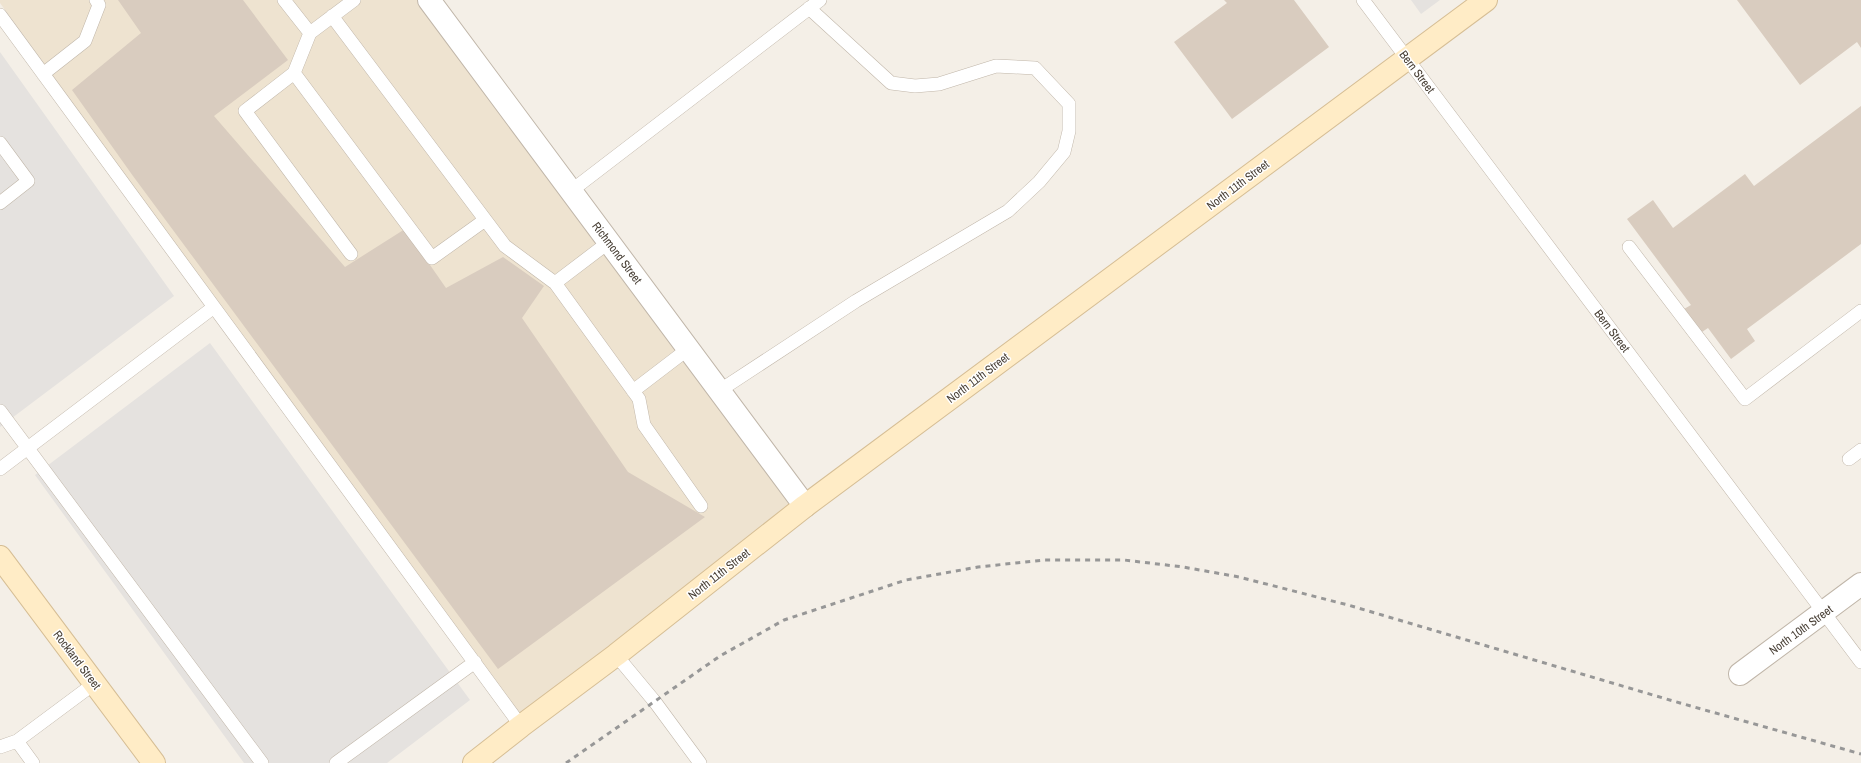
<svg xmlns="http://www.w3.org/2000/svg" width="1861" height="763" font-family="'Archivo Narrow',sans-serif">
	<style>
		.education { fill: #eee3d0 }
		.parking { fill: #e5e2df }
		.building { fill: #d9ccbf }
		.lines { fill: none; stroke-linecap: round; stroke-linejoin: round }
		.lane-casing { stroke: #c0b6a9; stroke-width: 14 }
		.street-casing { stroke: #c0b6a9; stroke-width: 24 }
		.secondary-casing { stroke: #d6be95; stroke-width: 24 }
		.lane { stroke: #fff; stroke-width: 13 }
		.street { stroke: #fff; stroke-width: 22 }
		.secondary { stroke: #ffecc6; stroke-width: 22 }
		.rail { stroke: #979797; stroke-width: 3; stroke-dasharray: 5 5; stroke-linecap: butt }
		.labels { text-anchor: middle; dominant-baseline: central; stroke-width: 3; stroke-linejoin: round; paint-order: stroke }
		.street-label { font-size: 12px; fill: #483f35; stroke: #fff }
	</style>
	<rect width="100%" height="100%" fill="#f4efe7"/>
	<!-- education -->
	<path class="education" d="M 0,0 L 429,0 L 805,506 L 521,726 L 0,3 Z"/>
	<!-- parking -->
	<path class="parking" d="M 1411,0 L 1440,0 L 1421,14 Z
		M 0,52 L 174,296 L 0,427 Z
		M 210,343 L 470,700 L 387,763 L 244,763 L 35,475 Z"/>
	<!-- building -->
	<path class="building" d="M 118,0 L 243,0 L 288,60 L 214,116 L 345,267 L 405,229 L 446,288 L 503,257 L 544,286 L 522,318 L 628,472 L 705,517 L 498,669 L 133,176 L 72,90 L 141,33 Z
		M 1224,0 L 1294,0 L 1329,47 L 1232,119 L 1174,42 L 1227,3 Z
		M 1737,0 L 1861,0 L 1861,48 L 1857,42 L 1800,85 Z
		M 1861,106 L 1861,244 L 1747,329 L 1755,341 L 1731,359 L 1708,328 L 1702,332 L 1684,309 L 1691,305 L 1627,219 L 1653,200 L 1673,228 L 1745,174 L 1754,186 Z"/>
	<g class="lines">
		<defs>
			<path id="lane" d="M 284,0 L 310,33 L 354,0
				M 1363,0 L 1861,662
				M 0,15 L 521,726
				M 332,16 L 505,246 L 555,283 L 639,399 L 644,425 L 701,506
				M 310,33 L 294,73 L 245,111 L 351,254
				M 294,73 L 432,258 L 485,220
				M 43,74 L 85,41 L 99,5 L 96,0
				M 0,143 L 28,181 L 0,203
				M 571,191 L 820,0
				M 1629,247 L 1745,399 L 1861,311
				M 555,283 L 609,242
				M 633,391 L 688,349
				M 719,391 L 856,301 L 1008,211 L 1039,182 L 1064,152 L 1069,131 L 1069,104 L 1035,68 L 996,66 L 939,84 L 915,86 L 891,83 L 809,8
				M 0,411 L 262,763
				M 1849,459 L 1861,450
				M 0,469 L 214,307
				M 616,655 L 655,702 L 700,763
				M 0,747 L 17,741
				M 33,763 L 17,741 L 95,683
				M 336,763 L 475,662"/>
			<path id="street" d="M 429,0 L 805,506
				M 1740,674 L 1861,584"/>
			<path id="secondary" d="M 0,557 L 154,763
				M 474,763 L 521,726 L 616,655 L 805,506 L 1486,0"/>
		</defs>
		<!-- lane casing -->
		<use href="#lane" class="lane-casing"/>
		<!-- street casing -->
		<use href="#street" class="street-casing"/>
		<!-- secondary casing -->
		<use href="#secondary" class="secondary-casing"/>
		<!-- lane -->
		<use href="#lane" class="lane"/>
		<!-- street -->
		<use href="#street" class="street"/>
		<!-- secondary -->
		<use href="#secondary" class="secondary"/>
		<!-- rail -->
		<path class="rail" d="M 566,763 L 720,656 L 784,620 L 906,580 L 978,567 L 1044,560 L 1124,560 L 1183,567 L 1239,577 L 1348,605 L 1680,703 L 1861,754"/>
	</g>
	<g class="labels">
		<!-- street labels -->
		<g class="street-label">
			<text transform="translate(1417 72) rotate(53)">Bern Street</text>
			<text transform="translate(1238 185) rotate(-37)">North 11th Street</text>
			<text transform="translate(617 253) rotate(53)">Richmond Street</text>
			<text transform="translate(1612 331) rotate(53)">Bern Street</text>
			<text transform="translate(978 378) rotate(-37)">North 11th Street</text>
			<text transform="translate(719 574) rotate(-38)">North 11th Street</text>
			<text transform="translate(1801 630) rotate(-36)">North 10th Street</text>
			<text transform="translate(77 660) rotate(53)">Rockland Street</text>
		</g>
	</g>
</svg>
